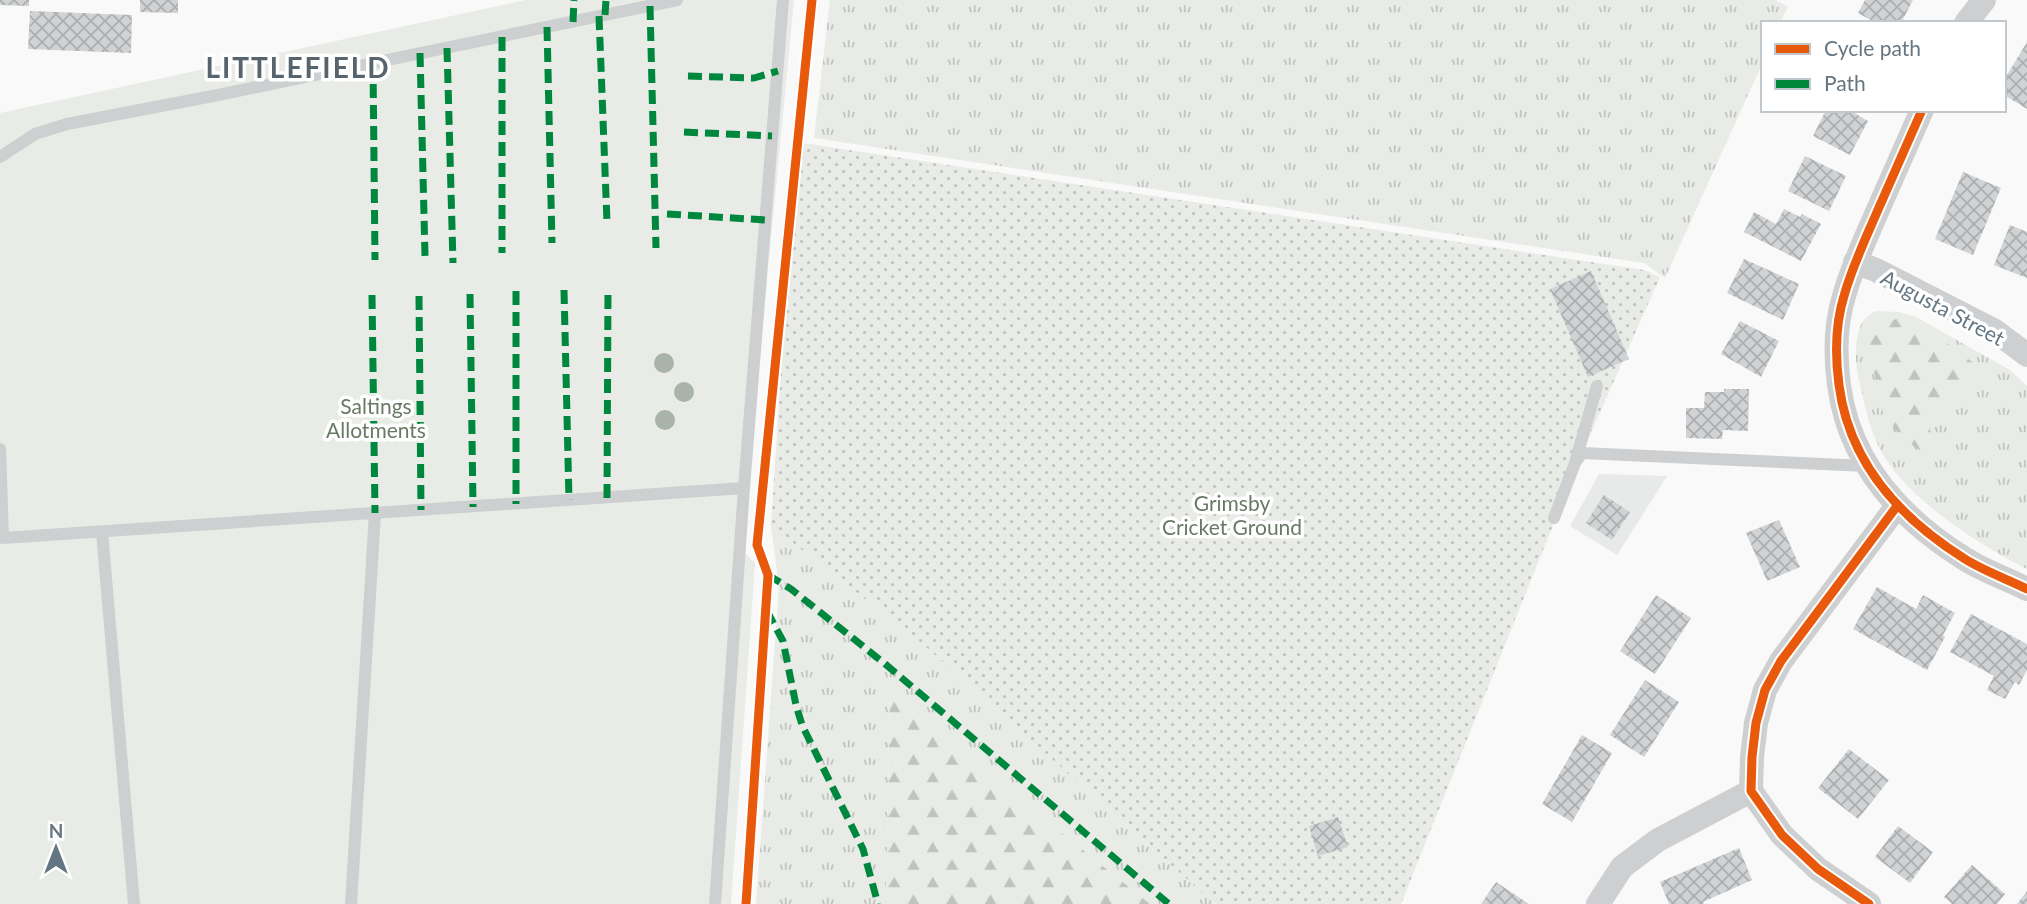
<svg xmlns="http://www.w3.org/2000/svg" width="2027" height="904" font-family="Lato,sans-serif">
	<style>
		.built { fill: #e8e9e9 }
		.grass { fill: url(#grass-tufts) }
		.forest { fill: url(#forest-firs) }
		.park { fill: url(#park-dots) }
		.garden { fill: #e8ebe6 }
		.building { fill: url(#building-cross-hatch) }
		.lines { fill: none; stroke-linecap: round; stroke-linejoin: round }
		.lane { stroke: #cecfd0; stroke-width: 12 }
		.street { stroke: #cecfd0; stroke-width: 24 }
		.quiet { stroke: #00873e; stroke-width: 7; stroke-dasharray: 14 7; stroke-linecap: butt }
		.cycleway-casing { stroke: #fff; stroke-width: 13 }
		.cycleway { stroke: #e8590c; stroke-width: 9 }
		.tree { fill: #a9b3a7 }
		.labels { text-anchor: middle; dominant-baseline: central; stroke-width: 7; stroke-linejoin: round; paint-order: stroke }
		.street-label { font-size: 21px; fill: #657683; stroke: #fff }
		.park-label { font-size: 21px; fill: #687a64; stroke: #fff }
		.district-label { font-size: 28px; font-weight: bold; letter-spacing: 2px; fill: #57646e; stroke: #fff }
	</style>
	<defs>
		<pattern id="grass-tufts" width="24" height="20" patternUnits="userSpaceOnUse" patternTransform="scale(1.75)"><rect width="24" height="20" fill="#e8ebe6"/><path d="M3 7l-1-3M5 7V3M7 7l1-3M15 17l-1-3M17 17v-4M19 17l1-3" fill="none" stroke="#c0c3c0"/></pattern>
		<pattern id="forest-firs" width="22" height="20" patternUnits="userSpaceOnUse" patternTransform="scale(1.75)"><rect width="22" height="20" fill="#e8ebe6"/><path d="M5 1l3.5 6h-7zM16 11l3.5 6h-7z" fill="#c0c3c0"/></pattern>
		<pattern id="park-dots" width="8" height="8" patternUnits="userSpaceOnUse" patternTransform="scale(1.75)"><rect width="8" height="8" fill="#e8ebe6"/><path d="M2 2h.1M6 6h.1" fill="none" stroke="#c0c3c0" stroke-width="1.8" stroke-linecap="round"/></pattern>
		<pattern id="building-cross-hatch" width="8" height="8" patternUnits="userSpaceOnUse" patternTransform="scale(1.75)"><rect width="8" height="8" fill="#d0d2d3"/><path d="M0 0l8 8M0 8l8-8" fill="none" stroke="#acafb1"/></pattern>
	</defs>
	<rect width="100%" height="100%" fill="#f9f9f9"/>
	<!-- built -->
	<path class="built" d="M 1599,474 L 1667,476 L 1617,555 L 1570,526 Z"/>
	<!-- grass -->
	<path class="grass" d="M 830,0 L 1776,0 L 1788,7 L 1780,23 L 1763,23 L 1763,62 L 1665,278 L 1644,263 L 814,138 Z
		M 1876,311 L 1898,312 L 1916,317 L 2010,370 L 2027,386 L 2027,569 C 1979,545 1905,498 1880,449 C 1871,431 1866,412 1862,393 C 1859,381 1856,369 1856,356 C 1856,338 1857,320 1876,311 Z
		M 771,526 L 917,639 L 1215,904 L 1150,904 L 890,695 L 886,894 L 895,904 L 756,904 L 779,586 Z"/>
	<!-- forest -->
	<path class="forest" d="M 1899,318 L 1936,335 L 1987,373 L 1979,380 L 1956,388 L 1948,405 L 1931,422 L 1930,431 L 1937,438 L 1931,451 L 1919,450 L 1900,436 L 1883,412 L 1873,368 L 1868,339 L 1872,328 Z
		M 890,695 L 1150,904 L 895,904 L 886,894 Z"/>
	<!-- park -->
	<path class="park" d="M 796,142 L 1644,270 L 1660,277 L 1582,453 L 1401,904 L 1215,904 L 917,639 L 771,526 Z"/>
	<!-- garden -->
	<path class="garden" d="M 526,0 L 794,0 L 741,549 L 755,563 L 731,904 L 0,904 L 0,113 Z"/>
	<!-- building -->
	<path class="building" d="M 0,0 L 29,0 L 29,6 L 0,5 Z
		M 140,0 L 178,0 L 178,13 L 140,12 Z
		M 1865,0 L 1913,0 L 1901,23 L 1876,23 L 1858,13 Z
		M 30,11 L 132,15 L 131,53 L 28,49 Z
		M 2027,42 L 2027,109 L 2004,95 L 2004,80 Z
		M 1826,110 L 1849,110 L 1868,121 L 1850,155 L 1813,136 Z
		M 1805,156 L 1846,176 L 1829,211 L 1788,191 Z
		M 1963,172 L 2001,188 L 1973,255 L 1935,239 Z
		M 1784,209 L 1800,217 L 1802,214 L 1821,224 L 1801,261 L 1744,232 L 1754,212 L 1776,224 Z
		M 2010,225 L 2027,232 L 2027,278 L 1994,265 Z
		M 1744,259 L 1799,284 L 1783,320 L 1727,293 Z
		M 1591,271 L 1629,359 L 1588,377 L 1550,289 Z
		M 1740,321 L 1779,341 L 1761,377 L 1721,354 Z
		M 1724,389 L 1749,389 L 1748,431 L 1723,430 L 1722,439 L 1686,438 L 1686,408 L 1704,408 L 1705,392 L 1724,392 Z
		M 1604,495 L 1630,512 L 1612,540 L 1586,523 Z
		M 1779,520 L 1800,567 L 1767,581 L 1746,533 Z
		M 1877,587 L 1916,609 L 1923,595 L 1955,613 L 1943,635 L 1945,637 L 1927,670 L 1853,629 Z
		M 1656,595 L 1691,618 L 1655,674 L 1620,651 Z
		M 1971,614 L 2027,644 L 2027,670 L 2019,685 L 2015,682 L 2005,699 L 1987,690 L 1994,676 L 1950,652 Z
		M 1645,680 L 1679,702 L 1644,757 L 1610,735 Z
		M 1582,735 L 1612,753 L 1572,822 L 1542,804 Z
		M 1849,749 L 1889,780 L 1858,819 L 1818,788 Z
		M 1338,817 L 1348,847 L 1318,856 L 1309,826 Z
		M 1898,826 L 1933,852 L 1910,883 L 1875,857 Z
		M 1739,848 L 1752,880 L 1703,902 L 1704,904 L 1669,904 L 1660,882 Z
		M 1972,865 L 2005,894 L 1997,904 L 1952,904 L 1944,897 Z
		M 1496,882 L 1529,904 L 1481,904 Z
		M 2027,891 L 2027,904 L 2017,904 Z"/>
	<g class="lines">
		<!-- lane -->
		<path class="lane" d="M 0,157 L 35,134 L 67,124 L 218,95 L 677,0
			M 1597,386 L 1575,463 L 1582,453 L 1867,466
			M 0,449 L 3,538 L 744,488 L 783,0
			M 1554,518 L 1575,463
			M 102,532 L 134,904
			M 351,904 L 375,513
			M 715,904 L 744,488"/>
		<!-- street -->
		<path class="street" d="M 1966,23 L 1984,0
			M 1922,110 C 1907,144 1892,178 1877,212 C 1865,240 1852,267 1844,296 C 1835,325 1835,355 1839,385 C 1849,463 1901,519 1965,559 C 1984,571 2007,579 2027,589
			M 1855,262 L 1876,270 L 1995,331 L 2027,355
			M 1598,904 L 1622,867 L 1658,840 L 1751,791
			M 1869,904 L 1818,869 L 1782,835 L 1751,791 L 1752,757 L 1756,723 L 1765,690 L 1781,661 L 1897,506"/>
		<!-- quiet -->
		<path class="quiet" d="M 650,6 L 656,248
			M 605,15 L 606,0
			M 599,16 L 607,222
			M 573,22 L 574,0
			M 547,27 L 552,243
			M 502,37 L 502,253
			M 447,48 L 453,263
			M 420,53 L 425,256
			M 373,63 L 375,260
			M 688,76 L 754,78 L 778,71
			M 684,132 L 772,136
			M 667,214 L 766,220
			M 564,290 L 569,500
			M 516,291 L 516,504
			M 470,294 L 473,507
			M 372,295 L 375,513
			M 419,296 L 421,510
			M 607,498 L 608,288
			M 768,575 L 791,589 L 884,663 L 1169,904
			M 767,611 L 783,641 L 796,705 L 802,725 L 863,849 L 878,904"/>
		<defs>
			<path id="cycleway" d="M 1922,110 C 1907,144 1892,178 1877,212 C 1865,240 1852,267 1844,296 C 1835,325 1835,355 1839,385 C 1849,463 1901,519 1965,559 C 1984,571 2007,579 2027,589
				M 746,904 L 768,575 L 757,545 L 812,0
				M 1869,904 L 1818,869 L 1782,835 L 1751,791 L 1752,757 L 1756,723 L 1765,690 L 1781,661 L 1897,506"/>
		</defs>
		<!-- cycleway casing -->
		<use href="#cycleway" class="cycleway-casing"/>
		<!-- cycleway -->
		<use href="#cycleway" class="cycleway"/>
	</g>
	<!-- trees -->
	<g class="tree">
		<circle cx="664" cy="363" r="10"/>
		<circle cx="684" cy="392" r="10"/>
		<circle cx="665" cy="420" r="10"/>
	</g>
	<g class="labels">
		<!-- street labels -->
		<g class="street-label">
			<text transform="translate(1943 307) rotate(28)">Augusta Street</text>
		</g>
		<!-- park labels -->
		<g class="park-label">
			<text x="376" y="405">Saltings<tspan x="376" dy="24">Allotments</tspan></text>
			<text x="1232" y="502">Grimsby<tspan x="1232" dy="24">Cricket Ground</tspan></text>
		</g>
		<!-- district labels -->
		<g class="district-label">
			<text x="298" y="67">LITTLEFIELD</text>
		</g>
	</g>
	<!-- legend -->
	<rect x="1761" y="21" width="245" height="91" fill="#ffffff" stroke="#c1c8cd" stroke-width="2"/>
	<rect x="1775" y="44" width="35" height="10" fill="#e8590c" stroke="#c1c8cd" stroke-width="2"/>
	<text x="1824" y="56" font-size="21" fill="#657683">Cycle path</text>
	<rect x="1775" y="79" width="35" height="10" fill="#00873e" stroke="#c1c8cd" stroke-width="2"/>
	<text x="1824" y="91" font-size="21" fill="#657683">Path</text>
	<!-- north arrow -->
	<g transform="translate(56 848)" stroke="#ffffff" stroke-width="5" paint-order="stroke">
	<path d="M0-5L12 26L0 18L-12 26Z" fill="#657683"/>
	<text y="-10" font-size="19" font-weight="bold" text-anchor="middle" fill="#657683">N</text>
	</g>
</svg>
